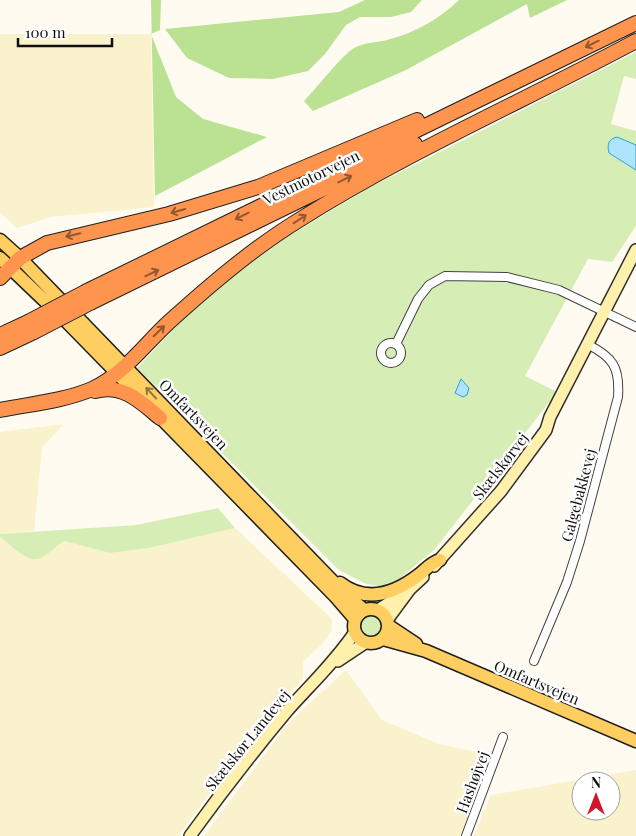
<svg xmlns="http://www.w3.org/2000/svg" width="636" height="836" font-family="'Playfair Display',serif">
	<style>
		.farmland { fill: #f9f2cd; fill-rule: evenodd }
		.green { fill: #d6eeb5 }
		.forest { fill: #bbe193 }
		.water { fill: #afe4fd; stroke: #2ea1db }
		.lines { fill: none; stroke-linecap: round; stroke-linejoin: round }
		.street-casing { stroke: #424242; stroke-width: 10 }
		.secondary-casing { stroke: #313131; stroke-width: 14 }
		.primary-casing { stroke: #202020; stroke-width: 15 }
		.highway-casing { stroke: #202020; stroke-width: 16 }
		.street { stroke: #fff; stroke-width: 8 }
		.secondary { stroke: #fff0ab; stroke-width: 11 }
		.primary { stroke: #ffce60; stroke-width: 12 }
		.highway { stroke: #ff944e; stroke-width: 14 }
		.highway-bridge-casing { stroke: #202020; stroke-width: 16; stroke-linecap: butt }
		.highway-bridge { stroke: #ff944e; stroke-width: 14 }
		.oneway { stroke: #935832 }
		.oneway2 { stroke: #93783c }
		.labels { text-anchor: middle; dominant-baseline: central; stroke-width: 5; stroke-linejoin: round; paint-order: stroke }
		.street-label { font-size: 15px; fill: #0f0f0f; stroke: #fff }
	</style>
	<rect width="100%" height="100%" fill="#fffbf0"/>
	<!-- farmland -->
	<path class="farmland" d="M 0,34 L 151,34 L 154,207 L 51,217 L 17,228 L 0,212 Z
		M 64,424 L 42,447 L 34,531 L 0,534 L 0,432 Z
		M 235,528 L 332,619 L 332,630 L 323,643 L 303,662 L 303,678 L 231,763 L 179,836 L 0,836 L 0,537 L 24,556 L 40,559 L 64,541 L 110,553 L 149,548 Z
		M 346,670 L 382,720 L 439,744 L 482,753 L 486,767 L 461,836 L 204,836 L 288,723 Z
		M 636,770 L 636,836 L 474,836 L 491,795 ZM 581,781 L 611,781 L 611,811 L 581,811 Z"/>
	<!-- green -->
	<path class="green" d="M 636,52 L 636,79 L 624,76 L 611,124 L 636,131 L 636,226 L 612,262 L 588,259 L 525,376 L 557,392 L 435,549 L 399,579 L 381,587 L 364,583 L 339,570 L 137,368 L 185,317 L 237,273 L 286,238 L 367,189 Z
		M 218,508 L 235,528 L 149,548 L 110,553 L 64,541 C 56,546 49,554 41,558 C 27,564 10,544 0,537 L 0,534 L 136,525 Z
		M361 626a11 11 0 1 1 22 0a11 11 0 1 1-22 0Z"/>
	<!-- forest -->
	<path class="forest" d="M 151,0 L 161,0 L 160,30 L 151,34 L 176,97 L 203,119 L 267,137 L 155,196 Z
		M 365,0 L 422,0 L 411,12 L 391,17 L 360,17 L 346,25 L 325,54 L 308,71 L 273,79 L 229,78 L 187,58 L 165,29 L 339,12 Z
		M 459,0 L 567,0 L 530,18 L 527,4 L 406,70 L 313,111 L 304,101 C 315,90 343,54 354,48 C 365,42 375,43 387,40 C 415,33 439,19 459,0 Z"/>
	<!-- water -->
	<path class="water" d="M 617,137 L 636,145 L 636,170 L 609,153 C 607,145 608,139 617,137 Z
		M 461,379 L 469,388 L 467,395 L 463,397 L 455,393 Z"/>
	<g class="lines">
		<defs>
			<path id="street" d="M381 353a10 10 0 1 1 20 0a10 10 0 1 1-20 0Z
				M 396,344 L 418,299 L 429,285 L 445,276 L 507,277 L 559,290 L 636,327
				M 534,661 L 567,582 L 580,541 L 618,397 C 620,367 613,357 587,344
				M 466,836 L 503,737"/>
			<path id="secondary" d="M 434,566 L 501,491 L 546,430 L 550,417 L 636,250
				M 378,610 L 400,596
				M 387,620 L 410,589 L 423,577
				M 338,661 L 365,643
				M 190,836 C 221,793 253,752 287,711 C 310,685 335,662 355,632"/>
			<path id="primary" d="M 0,240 L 20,258 L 343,592 L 364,610
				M 0,258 L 68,323 L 336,597 L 355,619
				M 340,583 C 367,604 396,593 420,574 C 426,569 432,562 440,560
				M354 626a17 17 0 1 1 34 0a17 17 0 1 1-34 0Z
				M 389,626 L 416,644
				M 383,639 L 426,651 L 636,741"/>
			<path id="highway" d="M 0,278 L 20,258 L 47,243 L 169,214 L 258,187 L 417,120
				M 87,291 L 636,23
				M 92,302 L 415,144
				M 0,335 L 28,322
				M 0,348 L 34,332
				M 95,391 C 122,383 141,402 160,418
				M 0,410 C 30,404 64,401 92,389 C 123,375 144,345 169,322 C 210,285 252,249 299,220 C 407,152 524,101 636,41"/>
		</defs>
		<!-- street casing -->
		<use href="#street" class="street-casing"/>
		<!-- secondary casing -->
		<use href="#secondary" class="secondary-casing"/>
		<!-- primary casing -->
		<use href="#primary" class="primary-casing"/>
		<!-- highway casing -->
		<use href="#highway" class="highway-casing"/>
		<!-- street -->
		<use href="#street" class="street"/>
		<!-- secondary -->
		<use href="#secondary" class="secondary"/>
		<!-- primary -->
		<use href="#primary" class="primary"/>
		<!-- highway -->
		<use href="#highway" class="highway"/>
		<defs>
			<path id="highway-bridge" d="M 28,322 L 87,291
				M 34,332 L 92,302"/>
		</defs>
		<!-- highway-bridge casing -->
		<use href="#highway-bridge" class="highway-bridge-casing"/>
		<!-- highway-bridge -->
		<use href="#highway-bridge" class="highway-bridge"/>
	</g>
	<!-- one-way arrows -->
	<defs><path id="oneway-shaft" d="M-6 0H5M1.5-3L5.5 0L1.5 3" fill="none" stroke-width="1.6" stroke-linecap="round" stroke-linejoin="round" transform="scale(1.25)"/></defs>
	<g class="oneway">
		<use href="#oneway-shaft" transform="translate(592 44) rotate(154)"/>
		<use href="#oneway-shaft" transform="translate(345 179) rotate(-26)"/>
		<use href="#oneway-shaft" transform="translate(178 211) rotate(164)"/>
		<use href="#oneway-shaft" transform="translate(242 216) rotate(154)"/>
		<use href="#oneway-shaft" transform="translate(300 219) rotate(-33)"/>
		<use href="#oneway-shaft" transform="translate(73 235) rotate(167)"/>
		<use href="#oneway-shaft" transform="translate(152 273) rotate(-26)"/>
		<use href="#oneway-shaft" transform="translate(159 331) rotate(-44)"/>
	</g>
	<use class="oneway2" href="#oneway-shaft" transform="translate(151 393) rotate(-133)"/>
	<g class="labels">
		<!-- street labels -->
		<g class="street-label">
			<text transform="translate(311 177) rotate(-26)">Vestmotorvejen</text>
			<text transform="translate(194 414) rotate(46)">Omfartsvejen</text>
			<text transform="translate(500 466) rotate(-52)">Skælskørvej</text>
			<text transform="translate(578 495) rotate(-75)">Galgebakkevej</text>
			<text transform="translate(537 682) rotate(23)">Omfartsvejen</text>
			<text transform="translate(247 740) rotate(-51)">Skælskør Landevej</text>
			<text transform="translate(472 782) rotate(-69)">Hashøjvej</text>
		</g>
	</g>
	<!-- north arrow -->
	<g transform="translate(596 796)"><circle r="24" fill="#ffffff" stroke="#9f9f9f"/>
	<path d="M0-4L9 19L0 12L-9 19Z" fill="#ce172c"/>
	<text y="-8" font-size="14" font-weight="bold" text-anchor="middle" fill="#0f0f0f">N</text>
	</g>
	<!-- scale -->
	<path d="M18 38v8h94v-8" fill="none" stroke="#0f0f0f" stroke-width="2.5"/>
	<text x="25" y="38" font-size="15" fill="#0f0f0f" stroke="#ffffff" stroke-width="4" paint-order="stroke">100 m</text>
</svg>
